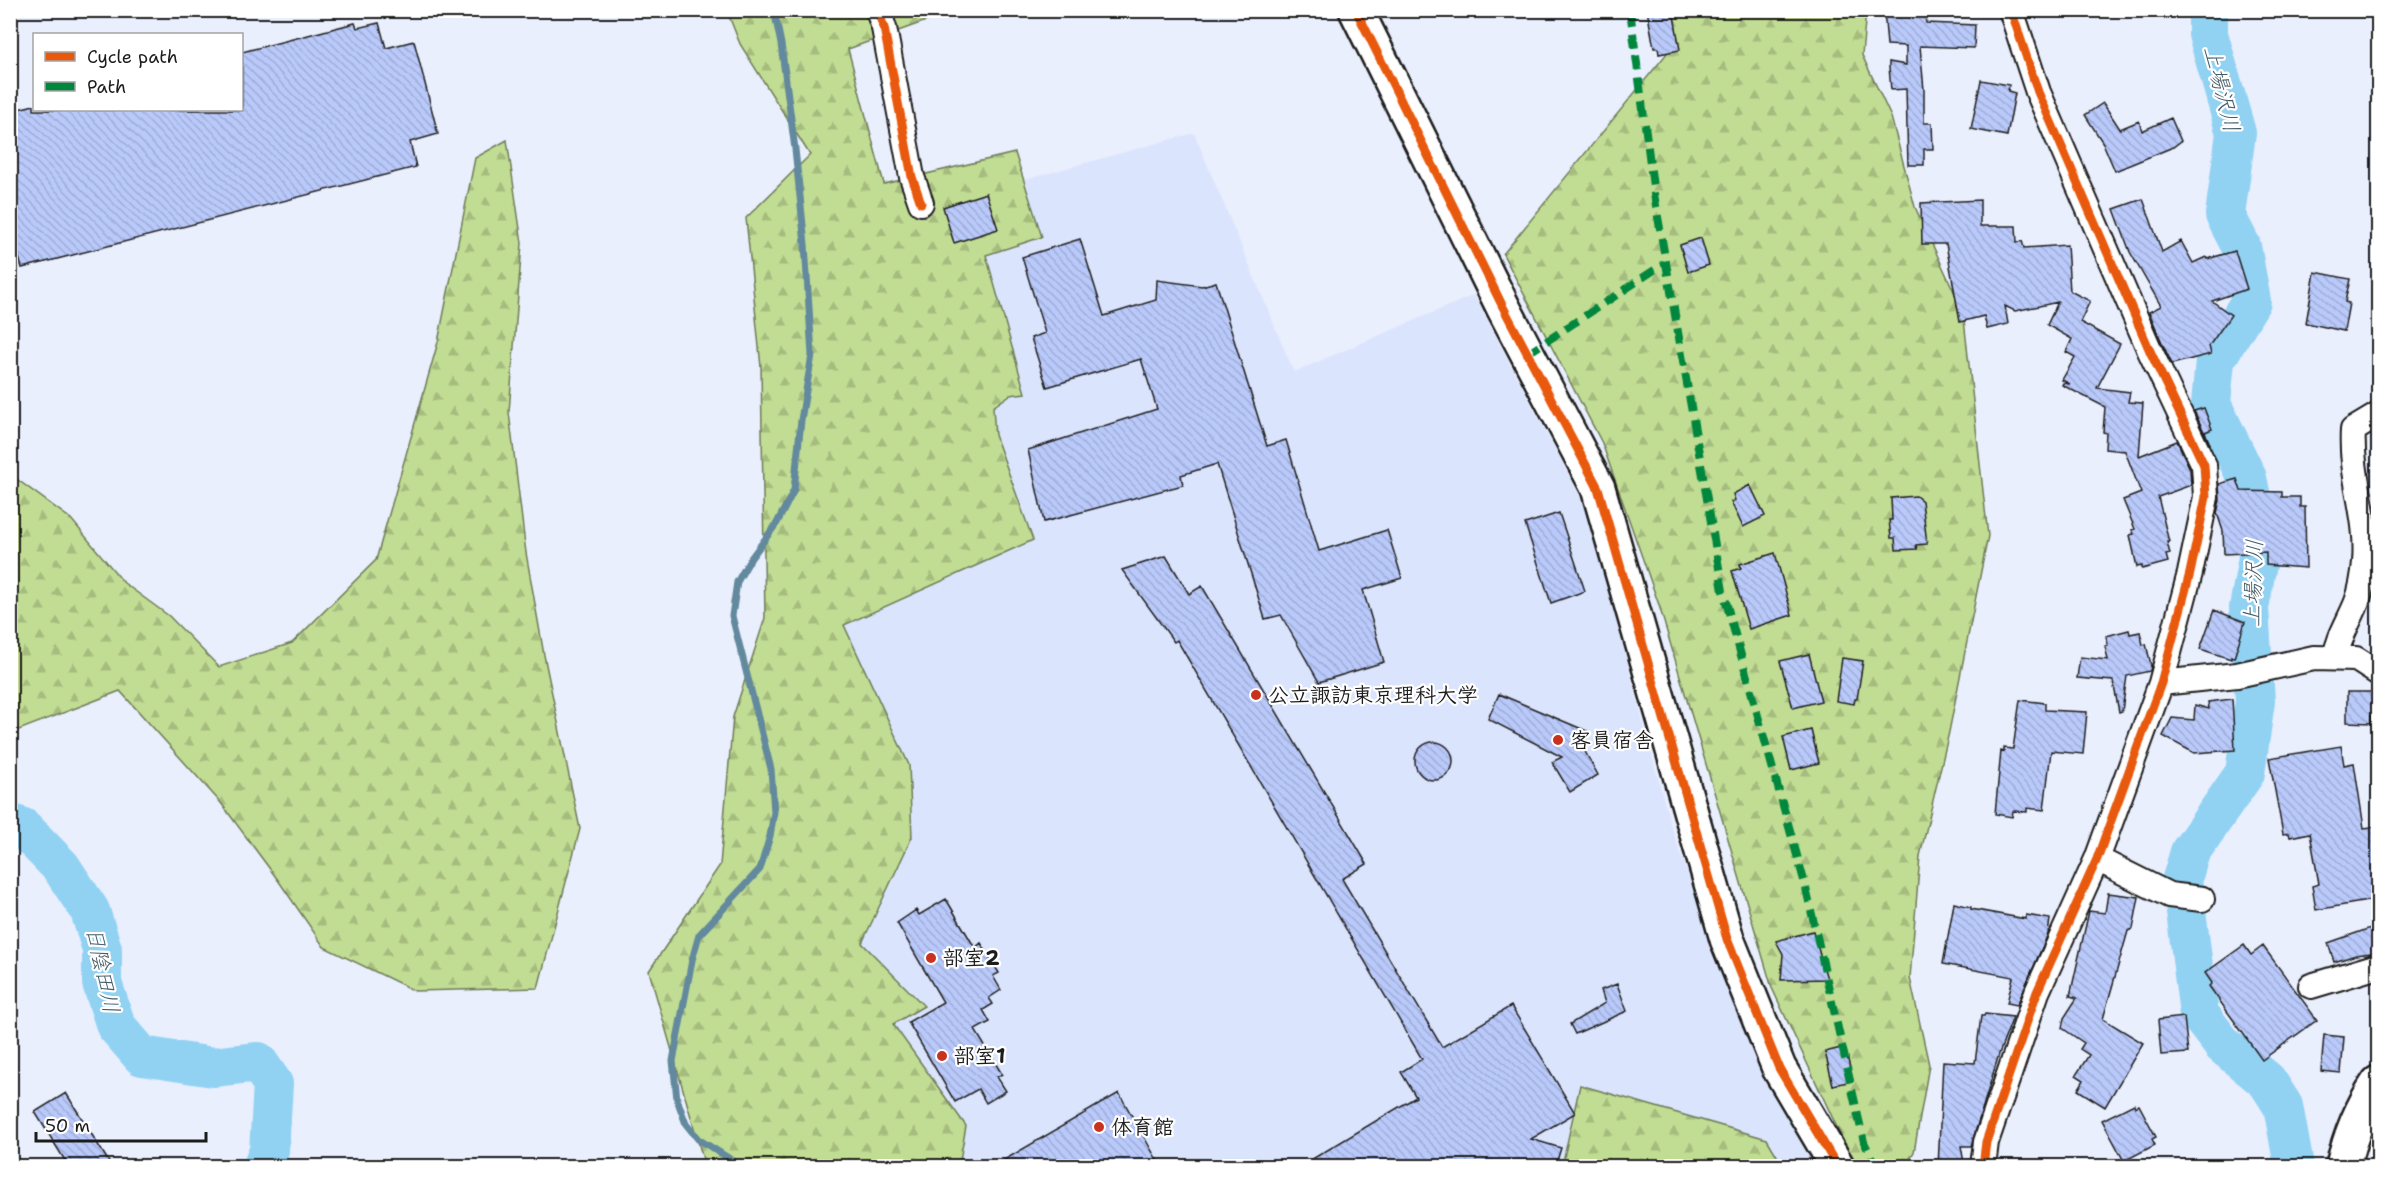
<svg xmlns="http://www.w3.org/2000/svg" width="2389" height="1177" font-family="'Shantell Sans','Klee One',sans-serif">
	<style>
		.built { fill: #dbe4fd }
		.forest { fill: url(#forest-firs); stroke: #6e7c58; stroke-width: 1.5 }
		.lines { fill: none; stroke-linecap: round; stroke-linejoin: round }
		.stream { stroke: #62899d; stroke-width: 7 }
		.river { stroke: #91d2f3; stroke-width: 40 }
		.building { fill: url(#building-back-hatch); stroke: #1c1c1c; stroke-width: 1.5 }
		.street-casing { stroke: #1c1c1c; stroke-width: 28 }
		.secondary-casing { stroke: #1c1c1c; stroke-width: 38 }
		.street { stroke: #fff; stroke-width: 24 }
		.secondary { stroke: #fff; stroke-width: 33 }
		.quiet { stroke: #00873e; stroke-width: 8; stroke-dasharray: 15 8; stroke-linecap: butt }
		.cycleway-casing { stroke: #fff; stroke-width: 13 }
		.cycleway { stroke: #e8590c; stroke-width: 9 }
		.poi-dot { fill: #c8321e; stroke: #fff; stroke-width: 2 }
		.labels { text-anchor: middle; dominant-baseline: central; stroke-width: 4.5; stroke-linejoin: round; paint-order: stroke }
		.poi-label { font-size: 21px; font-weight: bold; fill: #1c1c1c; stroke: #fff; text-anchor: start }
		.water-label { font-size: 22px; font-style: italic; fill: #455c67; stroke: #fff }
	</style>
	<defs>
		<pattern id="forest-firs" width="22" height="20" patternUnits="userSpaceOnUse" patternTransform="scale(1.5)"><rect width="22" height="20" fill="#c1dc93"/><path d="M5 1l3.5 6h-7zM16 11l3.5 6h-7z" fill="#a5bc7e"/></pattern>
		<pattern id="building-back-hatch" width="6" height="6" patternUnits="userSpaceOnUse" patternTransform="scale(1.5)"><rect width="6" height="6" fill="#b9c9fa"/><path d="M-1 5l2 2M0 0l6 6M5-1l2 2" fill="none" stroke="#9eacd6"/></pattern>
	</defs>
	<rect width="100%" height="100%" fill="#eaeffe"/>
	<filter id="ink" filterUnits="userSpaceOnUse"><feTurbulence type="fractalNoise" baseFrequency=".0167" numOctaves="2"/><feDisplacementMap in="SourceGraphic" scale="12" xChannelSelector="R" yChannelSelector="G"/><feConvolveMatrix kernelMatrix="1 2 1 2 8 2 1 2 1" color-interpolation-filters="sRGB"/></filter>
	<g filter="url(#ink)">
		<!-- built -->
		<path class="built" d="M 1194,133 L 1294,372 L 1474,295 L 1586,508 L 1670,823 L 1738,1018 L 1818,1166 L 959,1166 L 966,1126 L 893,1024 L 923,1006 L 862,943 L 912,837 L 909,765 L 844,624 L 1033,540 L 995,435 L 993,407 L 1010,395 L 1025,393 L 986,255 L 1042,237 L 1024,180 Z"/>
		<!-- forest -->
		<path class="forest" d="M 727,11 L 954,11 L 848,49 L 884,184 L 1015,153 L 1042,237 L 986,255 L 1025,393 L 1010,395 L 993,407 L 995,435 L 1033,540 L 844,625 L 909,765 L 912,837 L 862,943 L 924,1006 L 893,1024 L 966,1126 L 959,1166 L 705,1166 L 649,971 L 720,865 L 733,717 L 765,618 L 761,367 L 746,218 L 810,155 L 740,44 Z
			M 1661,11 L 1866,11 L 1862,55 L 1891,117 L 1915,207 L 1963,311 L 1988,536 L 1949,732 L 1920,856 L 1910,978 L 1929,1065 L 1914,1152 L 1905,1166 L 1855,1166 L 1772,988 L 1659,605 L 1602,443 L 1503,254 L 1677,41 Z
			M 507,140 L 522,243 L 509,412 L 526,553 L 544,655 L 580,829 L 538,988 L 415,991 L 324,947 L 278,880 L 221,803 L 120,691 L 11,733 L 11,475 L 71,519 L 124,583 L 169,616 L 219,667 L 292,643 L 376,560 L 438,342 L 475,158 Z
			M 1580,1085 L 1767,1139 L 1783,1166 L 1562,1166 Z"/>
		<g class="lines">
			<!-- stream -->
			<path class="stream" d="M 741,1166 L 698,1139 L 686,1124 L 677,1099 L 673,1061 L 692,960 L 699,935 L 760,869 L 770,836 L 774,812 L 771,769 L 732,616 L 737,582 L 751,558 L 777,523 L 794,490 L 801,420 L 812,355 L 805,244 L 795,149 L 781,44 L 774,10"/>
			<!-- river -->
			<path class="river" d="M 2208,10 L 2208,34 L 2236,133 L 2225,215 L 2241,246 L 2251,301 L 2215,360 L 2211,404 L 2247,478 L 2253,507 L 2258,558 L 2249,608 L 2255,701 L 2245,773 L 2190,852 L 2182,879 L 2199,1014 L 2223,1045 L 2267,1081 L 2283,1106 L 2294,1166
				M 10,823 L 23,828 L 61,867 L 90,911 L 102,949 L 102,983 L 116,1026 L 142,1056 L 213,1067 L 258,1062 L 273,1084 L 269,1151 L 263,1166"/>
		</g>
		<!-- building -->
		<path class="building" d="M 1647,10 L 1673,10 L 1680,50 L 1659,54 L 1658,48 L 1654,48 Z
			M 1884,10 L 1924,10 L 1926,23 L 1975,25 L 1974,48 L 1920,46 L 1924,90 L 1924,123 L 1932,123 L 1933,149 L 1924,149 L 1924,165 L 1908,165 L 1906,89 L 1891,90 L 1889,67 L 1889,62 L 1906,65 L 1906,46 L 1887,45 Z
			M 355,23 L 357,28 L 379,23 L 386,48 L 414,41 L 438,134 L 410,142 L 416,167 L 22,268 L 14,239 L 10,240 L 10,111 L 34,105 L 34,110 L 242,110 L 242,52 Z
			M 1981,80 L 2009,85 L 2008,91 L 2015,93 L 2007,136 L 1971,129 Z
			M 2103,103 L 2120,129 L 2139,121 L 2142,131 L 2171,118 L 2181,141 L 2173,147 L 2115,171 L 2103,143 L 2085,115 Z
			M 986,193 L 998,229 L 954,243 L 943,207 Z
			M 2143,199 L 2162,252 L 2181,241 L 2193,263 L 2206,257 L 2207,259 L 2235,251 L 2247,289 L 2212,301 L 2231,315 L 2209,346 L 2211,354 L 2172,364 L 2163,345 L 2149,312 L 2161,306 L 2130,252 L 2114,209 Z
			M 1980,200 L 1980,226 L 2016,226 L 2017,243 L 2022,241 L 2024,248 L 2067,245 L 2070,291 L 2090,301 L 2080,322 L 2120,344 L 2097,388 L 2130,392 L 2128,402 L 2143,403 L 2139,456 L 2177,441 L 2190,469 L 2191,485 L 2158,497 L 2169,542 L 2167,542 L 2170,554 L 2166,555 L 2168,562 L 2142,569 L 2142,566 L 2137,567 L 2130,535 L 2134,534 L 2132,530 L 2135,529 L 2123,500 L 2141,493 L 2125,451 L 2105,449 L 2106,433 L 2103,432 L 2105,407 L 2062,385 L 2063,383 L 2070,384 L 2062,380 L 2075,357 L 2066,352 L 2072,339 L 2047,325 L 2058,302 L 2015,311 L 2005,306 L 2008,324 L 1987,329 L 1984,316 L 1960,322 L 1946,244 L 1922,244 L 1921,203 Z
			M 1701,238 L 1709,265 L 1688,272 L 1680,245 Z
			M 1080,239 L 1104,316 L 1156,300 L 1157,280 L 1202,286 L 1216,282 L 1267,446 L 1286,440 L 1319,551 L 1387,530 L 1402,578 L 1363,590 L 1384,662 L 1319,682 L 1281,615 L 1265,619 L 1217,464 L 1181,475 L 1183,485 L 1044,522 L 1028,450 L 1157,409 L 1141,359 L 1047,387 L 1031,338 L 1045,333 L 1022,257 Z
			M 2315,272 L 2350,279 L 2345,302 L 2349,303 L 2344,331 L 2306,323 Z
			M 2204,408 L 2212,429 L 2205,432 L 2210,444 L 2194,411 Z
			M 2237,479 L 2241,491 L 2282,492 L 2282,497 L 2300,497 L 2300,507 L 2305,507 L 2306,568 L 2266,565 L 2266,552 L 2224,554 L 2223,531 L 2217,513 L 2220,500 L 2219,484 Z
			M 1750,485 L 1765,516 L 1743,527 L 1731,502 L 1735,500 L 1733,494 Z
			M 1916,496 L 1922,501 L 1927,544 L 1916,545 L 1917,549 L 1896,550 L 1895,538 L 1891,538 L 1889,520 L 1892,520 L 1891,498 Z
			M 1559,513 L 1585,591 L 1551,603 L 1525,524 Z
			M 1775,553 L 1792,615 L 1749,629 L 1732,571 L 1741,568 L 1740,564 Z
			M 1166,556 L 1189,594 L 1202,586 L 1367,864 L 1342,879 L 1442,1047 L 1511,1006 L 1575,1113 L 1531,1139 L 1561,1148 L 1555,1167 L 1299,1167 L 1416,1097 L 1401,1072 L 1422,1059 L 1177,640 L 1174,642 L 1122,570 Z
			M 2214,610 L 2245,622 L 2234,658 L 2231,657 L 2231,659 L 2200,649 Z
			M 2129,630 L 2130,634 L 2140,632 L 2143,645 L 2146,644 L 2151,665 L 2150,671 L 2127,676 L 2122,711 L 2119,712 L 2113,681 L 2077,678 L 2080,657 L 2108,660 L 2105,646 L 2108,645 L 2106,636 Z
			M 1809,654 L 1821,701 L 1793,708 L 1780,661 Z
			M 1842,658 L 1863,661 L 1857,699 L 1855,699 L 1854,704 L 1836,701 Z
			M 2347,692 L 2372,692 L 2372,698 L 2376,698 L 2376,716 L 2371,716 L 2371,723 L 2347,722 Z
			M 1499,694 L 1589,732 L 1583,748 L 1598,775 L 1570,792 L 1552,762 L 1562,757 L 1488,719 Z
			M 2232,699 L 2235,750 L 2194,753 L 2163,736 L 2172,718 L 2194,720 L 2195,705 L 2209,709 L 2208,702 Z
			M 2020,700 L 2045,703 L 2045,710 L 2087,712 L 2083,754 L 2051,751 L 2044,810 L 2027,808 L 2027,812 L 2013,811 L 2012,817 L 1995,814 L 2001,751 L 2004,752 L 2004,748 L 2013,749 Z
			M 1811,730 L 1819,763 L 1791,770 L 1783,737 Z
			M1415 761a19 19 0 1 1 38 0a19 19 0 1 1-38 0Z
			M 2341,746 L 2344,765 L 2354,763 L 2364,828 L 2379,826 L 2379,899 L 2316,910 L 2312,886 L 2319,884 L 2310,833 L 2290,837 L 2289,833 L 2283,834 L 2269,758 Z
			M 2108,893 L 2139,897 L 2133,929 L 2128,931 L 2103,1019 L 2143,1043 L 2105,1107 L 2078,1090 L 2084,1080 L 2076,1075 L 2089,1055 L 2080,1049 L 2084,1043 L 2062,1028 L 2064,1018 L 2077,998 L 2070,996 L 2089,911 L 2105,913 Z
			M 946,899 L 975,948 L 981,943 L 999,973 L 993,976 L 1001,990 L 989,998 L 993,1004 L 983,1010 L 990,1022 L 975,1030 L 1002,1074 L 997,1077 L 1006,1091 L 986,1103 L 978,1089 L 955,1102 L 908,1022 L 943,1002 L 897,923 L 916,910 L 919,915 Z
			M 1954,903 L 1971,907 L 1971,909 L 2026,919 L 2026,915 L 2050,919 L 2048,934 L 2017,1005 L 2007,1003 L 2013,977 L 1943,964 Z
			M 2379,925 L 2379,952 L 2356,955 L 2334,962 L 2328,943 Z
			M 1813,931 L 1827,979 L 1781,980 L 1783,954 L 1776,941 Z
			M 2244,945 L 2251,955 L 2263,946 L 2317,1020 L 2262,1060 L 2209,986 L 2212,983 L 2205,973 Z
			M 1617,984 L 1627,1011 L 1575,1034 L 1570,1024 L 1605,1003 L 1601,990 Z
			M 1985,1014 L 2013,1017 L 1999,1054 L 1971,1146 L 1961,1146 L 1964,1163 L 1961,1163 L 1961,1167 L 1938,1167 L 1943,1061 L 1975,1063 L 1981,1016 L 1984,1016 Z
			M 2184,1017 L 2188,1053 L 2161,1055 L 2158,1020 Z
			M 2324,1035 L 2344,1037 L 2341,1073 L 2321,1071 Z
			M 1845,1047 L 1853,1081 L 1833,1085 L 1825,1052 Z
			M 66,1093 L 112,1167 L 69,1167 L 35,1112 Z
			M 1119,1093 L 1161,1167 L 992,1167 Z
			M 2134,1104 L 2135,1107 L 2139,1105 L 2156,1137 L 2152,1139 L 2155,1145 L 2124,1161 L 2102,1120 Z"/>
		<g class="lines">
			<defs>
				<path id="street" d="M 878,10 L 884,28 L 912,177 L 921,203
					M 2335,658 C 2339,636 2349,622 2357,602 C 2361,591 2364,574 2365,562 C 2369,517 2350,477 2353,430 L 2378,415
					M 2161,683 L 2237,675 L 2314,658 L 2356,659 L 2378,673
					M 2097,859 L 2169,895 L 2202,899
					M 2311,986 L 2378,966
					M 1983,1166 L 1986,1142 L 2037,992 L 2097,859 L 2161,683 L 2190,573 L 2206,497 L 2204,465 L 2150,351 L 2038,92 L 2011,10"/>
				<path id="secondary" d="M 1356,10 L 1503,307 L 1598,488 L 1727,939 L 1779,1068 L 1837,1166
					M 2343,1166 C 2350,1135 2360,1110 2378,1083"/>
			</defs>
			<!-- street casing -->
			<use href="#street" class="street-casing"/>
			<!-- secondary casing -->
			<use href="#secondary" class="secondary-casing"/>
			<!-- street -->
			<use href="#street" class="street"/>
			<!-- secondary -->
			<use href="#secondary" class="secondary"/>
			<!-- quiet -->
			<path class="quiet" d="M 1630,10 L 1654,194 L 1723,591 L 1805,884 L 1864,1142 L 1876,1166
				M 1527,354 L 1665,263"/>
			<defs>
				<path id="cycleway" d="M 878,10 L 884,28 L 912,177 L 921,203
					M 1356,10 L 1503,307 L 1598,488 L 1727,939 L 1779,1068 L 1837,1166
					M 1983,1166 L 1986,1142 L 2037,992 L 2097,859 L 2161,683 L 2190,573 L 2206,497 L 2204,465 L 2150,351 L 2038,92 L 2011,10"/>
			</defs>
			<!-- cycleway casing -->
			<use href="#cycleway" class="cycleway-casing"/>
			<!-- cycleway -->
			<use href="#cycleway" class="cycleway"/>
		</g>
	</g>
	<!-- markers -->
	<g class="poi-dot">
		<circle cx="1256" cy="695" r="6"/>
		<circle cx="1558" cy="740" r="6"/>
		<circle cx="931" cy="958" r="6"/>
		<circle cx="942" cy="1056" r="6"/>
		<circle cx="1099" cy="1127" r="6"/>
	</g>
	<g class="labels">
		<!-- poi labels -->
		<g class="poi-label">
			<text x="1268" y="695">公立諏訪東京理科大学</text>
			<text x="1570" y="740">客員宿舎</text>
			<text x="943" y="958">部室2</text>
			<text x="954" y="1056">部室1</text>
			<text x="1111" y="1127">体育館</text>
		</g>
		<!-- water labels -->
		<g class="water-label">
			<text transform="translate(2222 89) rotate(76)">上場沢川</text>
			<text transform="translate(2253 583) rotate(-88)">上場沢川</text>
			<text transform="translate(103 970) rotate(78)">日陰田川</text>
		</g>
	</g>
	<!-- margin -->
	<rect width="2389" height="1177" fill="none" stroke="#fff" stroke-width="36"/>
	<rect x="18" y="18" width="2353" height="1141" fill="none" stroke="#1c1c1c" stroke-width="2" filter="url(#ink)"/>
	<!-- legend -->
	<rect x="33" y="33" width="210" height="78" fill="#ffffff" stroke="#a4a4a4" stroke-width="1.5"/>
	<rect x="45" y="52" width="30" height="9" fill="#e8590c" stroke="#a4a4a4" stroke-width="1.5"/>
	<text x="87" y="63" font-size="18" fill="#1c1c1c">Cycle path</text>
	<rect x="45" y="82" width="30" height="9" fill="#00873e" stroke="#a4a4a4" stroke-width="1.5"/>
	<text x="87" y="93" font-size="18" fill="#1c1c1c">Path</text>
	<!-- scale -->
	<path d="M36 1132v9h170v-9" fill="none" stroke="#1c1c1c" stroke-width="3"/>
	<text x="45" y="1132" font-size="18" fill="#1c1c1c" stroke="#ffffff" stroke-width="4.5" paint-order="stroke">50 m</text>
</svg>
